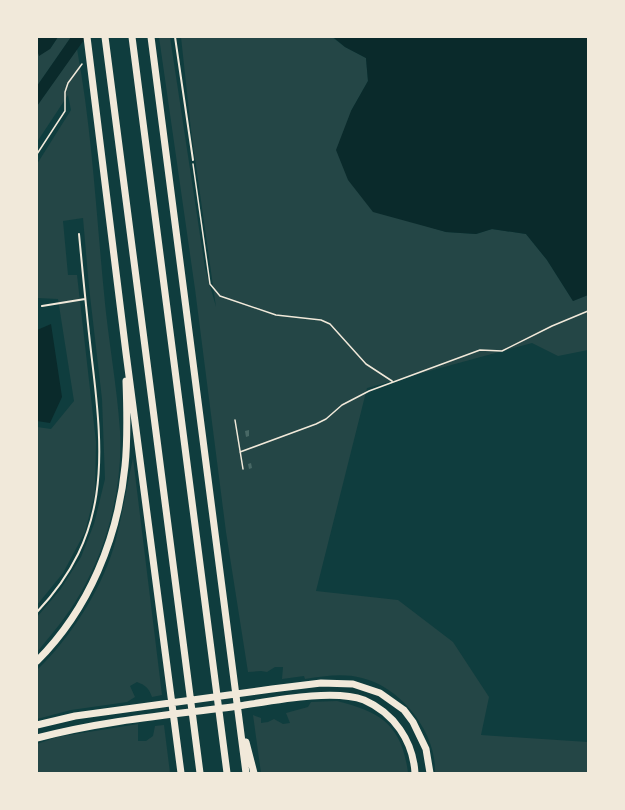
<svg xmlns="http://www.w3.org/2000/svg" width="625" height="810" font-family="Merriweather,serif">
	<style>
		.green { fill: #244646 }
		.water { fill: #0a2a2b }
		.building { fill: #486865 }
		.lines { fill: none; stroke-linecap: round; stroke-linejoin: round }
		.path { stroke: #f1e9da; stroke-width: 1.5 }
		.service { stroke: #f1e9da; stroke-width: 2 }
		.motorway { stroke: #f1e9da; stroke-width: 7 }
	</style>
	<rect width="100%" height="100%" fill="#0f3d3e"/>
	<!-- green -->
	<path class="green" d="M 58,37 L 71,37 L 37,86 L 37,50 L 50,49 Z
		M 159,37 L 170,37 L 205,268 L 216,307 L 191,130 L 181,37 L 332,37 L 345,47 L 366,58 L 368,81 L 351,111 L 417,223 L 446,232 L 476,234 L 492,229 L 526,234 L 547,260 L 573,301 L 588,295 L 588,350 L 558,356 L 532,343 L 367,388 L 316,591 L 398,600 L 453,642 L 489,697 L 481,735 L 588,742 L 588,773 L 435,773 C 437,733 401,687 362,678 C 343,673 325,676 305,679 L 304,676 L 282,679 L 283,667 L 275,667 L 267,672 L 261,671 L 248,672 L 226,532 L 195,289 Z
		M 77,49 C 92,130 96,211 104,293 C 108,339 117,385 120,431 C 123,486 108,546 80,594 C 68,615 52,634 37,652 L 37,617 L 60,590 L 81,557 L 94,524 L 105,479 L 102,399 L 89,287 L 83,218 L 63,221 L 68,275 L 77,275 L 96,442 L 95,493 L 85,532 L 63,573 L 37,605 L 37,427 L 51,429 L 74,401 L 58,299 L 37,298 L 37,164 L 71,110 L 68,95 L 37,142 L 37,106 Z
		M 133,458 L 162,695 L 152,697 C 149,688 145,685 137,682 L 130,686 L 135,697 L 127,702 L 71,710 L 37,719 L 37,670 C 71,638 105,584 116,539 C 123,512 127,485 133,458 Z
		M 337,701 C 381,712 402,725 408,773 L 261,773 L 253,715 L 261,718 L 261,723 L 268,722 L 274,719 L 283,724 L 290,723 L 286,713 L 308,707 L 311,702 Z
		M 138,724 L 138,741 L 146,741 L 153,736 L 155,726 L 164,725 L 170,773 L 37,773 L 37,744 L 57,737 Z"/>
	<!-- water -->
	<path class="water" d="M 37,37 L 58,37 L 50,49 L 39,56 L 37,50 Z
		M 71,37 L 86,37 L 37,106 L 37,86 Z
		M 333,37 L 588,37 L 588,295 L 573,301 L 547,260 L 526,234 L 492,229 L 476,234 L 446,232 L 373,212 L 348,180 L 336,150 L 351,111 L 368,81 L 366,58 L 345,47 Z
		M 51,324 L 62,397 L 50,423 L 37,421 L 37,330 Z"/>
	<!-- building -->
	<path class="building" d="M 249,430 L 249,436 L 246,437 L 245,431 Z
		M 251,463 L 252,468 L 249,469 L 248,464 Z"/>
	<g class="lines">
		<!-- path -->
		<path class="path" d="M 37,154 L 65,111 L 65,92 L 68,83 L 82,64
			M 193,164 L 210,284 L 220,296 L 276,315 L 321,320 L 330,324 L 366,364 L 392,381
			M 235,420 L 243,469
			M 240,452 L 316,424 L 326,419 L 342,405 L 369,391 L 480,350 L 502,351 L 552,326 L 588,311"/>
		<!-- service -->
		<path class="service" d="M 175,37 L 193,160
			M 42,306 L 85,299
			M 37,612 C 110,535 104,459 92,360 C 87,318 83,276 79,234"/>
		<!-- motorway -->
		<path class="motorway" d="M 87,37 L 126,353 L 181,773
			M 105,37 L 200,773
			M 132,37 L 227,773
			M 151,37 L 246,773
			M 37,661 C 89,609 118,538 125,466 C 128,438 127,409 126,381
			M 37,725 L 75,716 L 272,689 L 321,683 L 353,684 L 380,693 L 404,710 L 413,722 L 426,749 L 430,773
			M 37,738 C 101,721 167,715 232,707 C 267,702 332,688 364,700 C 394,713 413,741 415,773
			M 246,742 L 254,773"/>
	</g>
	<!-- border -->
	<rect width="625" height="810" fill="none" stroke="#f1e9da" stroke-width="76"/>
</svg>
